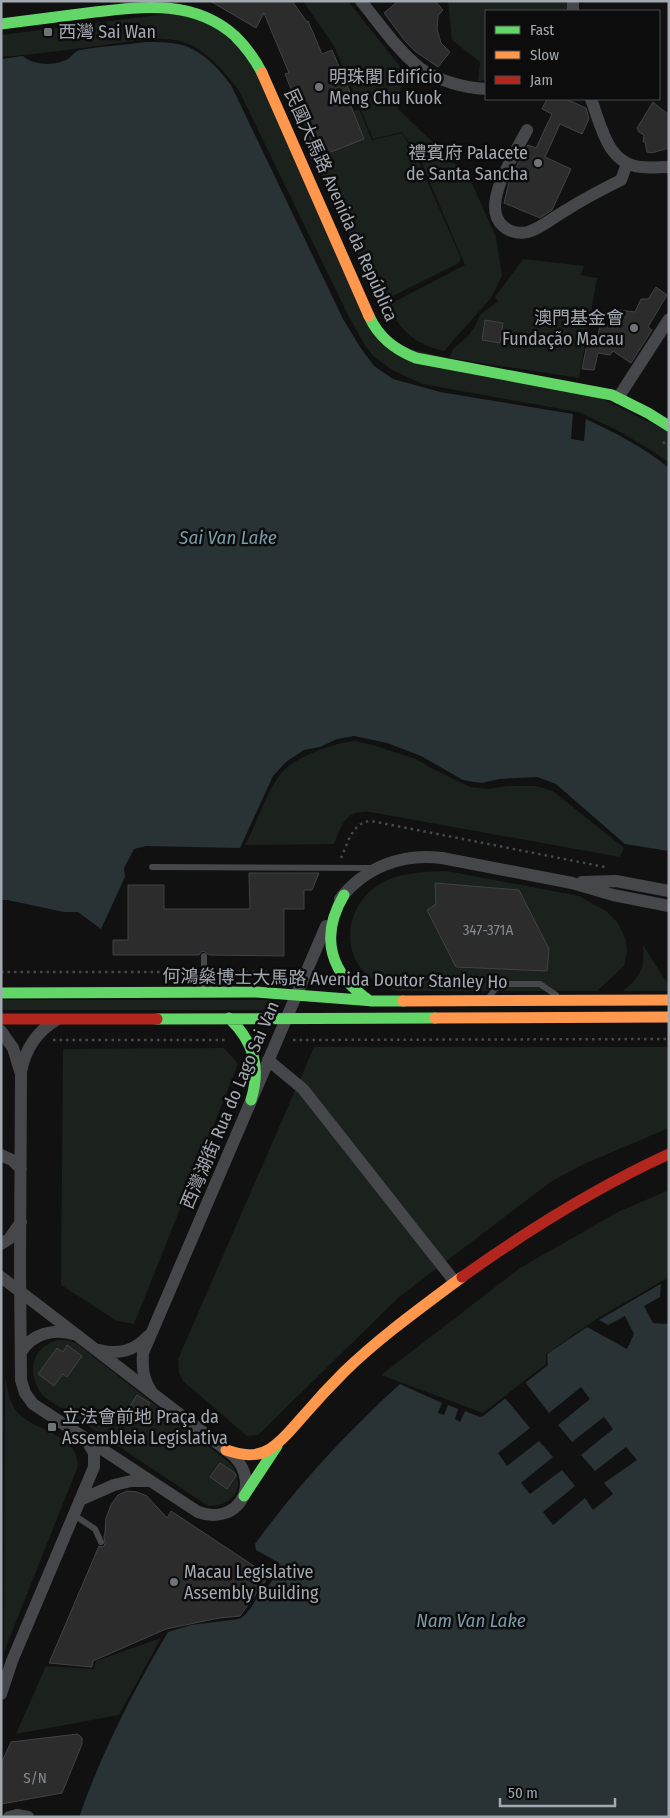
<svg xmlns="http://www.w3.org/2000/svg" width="670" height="1818" font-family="'Fira Sans Condensed','Noto Sans SC',sans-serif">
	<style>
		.green { fill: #1b211c }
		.water { fill: #293235 }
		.pier { fill: #111112 }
		.building { fill: #2c2c2d; stroke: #414245 }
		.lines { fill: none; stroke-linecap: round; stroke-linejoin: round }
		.path { stroke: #47484b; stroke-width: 2.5; stroke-dasharray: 2.5 4; stroke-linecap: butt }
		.lane { stroke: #45474a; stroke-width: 6 }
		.street { stroke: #45474a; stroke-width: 12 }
		.fast { stroke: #63d668; stroke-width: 11 }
		.slow { stroke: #ff974d; stroke-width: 11 }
		.jam { stroke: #b3261e; stroke-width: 11 }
		.poi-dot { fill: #707479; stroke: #0c0c0d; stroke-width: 2 }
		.labels { text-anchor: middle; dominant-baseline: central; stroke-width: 5; stroke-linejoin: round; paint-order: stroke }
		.number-label { font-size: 15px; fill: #858a90 }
		.poi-label { font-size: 18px; fill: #a3a9b1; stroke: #0c0c0d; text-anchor: start }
		.street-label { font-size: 18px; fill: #a3a9b1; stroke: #0c0c0d }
		.water-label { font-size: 19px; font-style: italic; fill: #7c9baa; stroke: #0c0c0d }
	</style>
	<rect width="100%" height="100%" fill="#111112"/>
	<!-- green -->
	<path class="green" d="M 303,1 L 348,1 L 404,71 L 397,108 L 469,177 L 496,237 L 502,276 L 491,298 L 444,351 C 415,344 401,332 388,305 L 465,265 L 420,159 L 402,132 L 373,139 L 334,46 Z
		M 448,1 L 573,1 L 572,11 L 486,11 L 486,80 L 478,81 L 480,62 L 452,40 Z
		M 173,13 L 206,20 L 253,58 L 384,342 L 597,396 L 669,432 L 669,463 L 654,452 L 615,429 L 578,412 L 422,384 L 392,370 L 373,356 L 363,342 L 348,315 L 238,89 C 223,71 206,49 183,42 C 159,35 136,41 111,44 C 75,49 38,54 1,57 L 1,35 Z
		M 359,109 L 372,140 L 402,133 L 418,160 L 461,258 L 459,263 L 379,303 L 303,133 Z
		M 523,259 L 584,266 L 581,275 L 597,278 L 579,378 L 449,358 L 453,349 L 468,336 L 475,326 L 480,315 L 498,301 L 495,297 Z
		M 354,741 L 373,745 L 416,759 L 431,768 L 470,787 L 488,789 L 507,786 L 536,786 L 553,791 L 624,848 L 620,857 L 370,812 C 346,810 342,824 334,844 L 245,845 C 257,823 264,797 279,776 C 291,758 333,743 354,741 Z
		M 447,871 L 579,896 L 606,911 L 617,922 L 622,931 L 626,941 L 627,952 L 624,966 L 597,991 L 397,991 C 384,986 373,982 364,972 C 341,947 348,907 374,888 C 395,872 422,872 447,871 Z
		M 643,945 L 669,986 L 669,991 L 623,991 C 641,977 645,967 643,945 Z
		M 1,1000 L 269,1000 L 281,1002 L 276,1010 L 1,1010 Z
		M 314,1047 L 669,1047 L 669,1128 L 584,1164 L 552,1181 L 399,1297 L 258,1435 L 247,1436 L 183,1381 L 179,1373 L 178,1359 Z
		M 224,1048 L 238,1064 L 134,1324 L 117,1321 L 61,1285 L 63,1049 Z
		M 669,1190 L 669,1277 L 598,1318 L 546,1354 L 546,1364 L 483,1413 L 381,1375 L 520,1268 L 620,1211 Z
		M 58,1340 L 67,1340 L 76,1343 L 231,1464 C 247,1485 234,1507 208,1506 L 43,1396 C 27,1375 29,1348 58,1340 Z
		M 5,1376 C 7,1389 10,1406 20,1415 C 39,1432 78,1435 78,1466 L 4,1652 Z
		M 161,1638 L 119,1715 L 16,1734 L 46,1666 L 94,1669 L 96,1661 Z"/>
	<!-- water -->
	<path class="water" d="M 146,42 C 158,42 171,42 182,45 C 203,51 219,69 231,85 L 343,319 L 360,347 L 374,366 L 393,379 L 440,392 L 573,414 L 571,439 L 584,441 L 586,419 C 615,433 644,447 669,468 L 669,851 L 625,844 L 556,784 L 537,777 L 499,779 L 482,783 L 474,782 L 463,780 L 421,756 L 387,743 L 354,736 L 337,739 L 320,747 L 304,750 L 286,762 L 273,776 L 240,848 L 146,846 L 134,849 L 124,868 L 125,877 L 101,929 L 78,912 L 64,912 L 7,900 L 1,900 L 1,59 L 23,56 C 34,66 55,66 68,59 C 72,56 75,51 80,50 C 102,46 125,45 146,42 Z
		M 669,1279 L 669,1817 L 79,1817 C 102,1752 133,1691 168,1632 L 191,1625 L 239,1619 C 251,1613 256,1597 264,1587 L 267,1588 C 272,1580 281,1572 279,1563 L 256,1550 L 255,1544 C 297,1486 347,1432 400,1384 L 442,1403 L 438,1413 L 444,1415 L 448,1405 L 458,1409 L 455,1419 L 460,1422 L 465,1411 L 480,1417 L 483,1416 L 548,1365 L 547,1354 L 587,1327 Z"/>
	<!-- pier -->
	<path class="pier" d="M 669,1279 L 669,1324 L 653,1323 L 644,1306 L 660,1297 L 661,1283 Z
		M 625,1316 L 634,1334 L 627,1349 L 587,1327 L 599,1320 L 608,1325 Z
		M 525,1382 L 549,1413 L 581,1387 L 590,1399 L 558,1425 L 572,1442 L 604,1417 L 613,1429 L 581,1455 L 595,1471 L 626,1447 L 637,1460 L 604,1483 L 613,1494 L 593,1510 L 585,1498 L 553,1525 L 543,1512 L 575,1486 L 562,1470 L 530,1494 L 521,1483 L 553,1457 L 539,1441 L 507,1466 L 498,1453 L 530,1428 L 505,1398 Z"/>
	<!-- building -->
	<path class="building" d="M 210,1 L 292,1 L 307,22 L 308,21 L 322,54 L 332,50 L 355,104 L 351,106 L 364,139 L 318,157 L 285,74 L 289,73 L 264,13 L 256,28 Z
		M 398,1 L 435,1 L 443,10 L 438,16 L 437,29 L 441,43 L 450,52 L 438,67 L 416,52 L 405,41 L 384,13 Z
		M 547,99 L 566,99 L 586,108 L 589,119 L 582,134 L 560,124 L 545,157 L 571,169 L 552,210 L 540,218 L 504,203 L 509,182 L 522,155 L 528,145 L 536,148 L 552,114 L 542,109 Z
		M 653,102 L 669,115 L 669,148 L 652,153 L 647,152 L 645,142 L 643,142 L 644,135 L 639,132 L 637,128 Z
		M 656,287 L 667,295 L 648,327 L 652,330 L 631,363 L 613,351 L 610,355 L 598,353 L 594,370 L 582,369 L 587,344 L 597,344 L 600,323 L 616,326 L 619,310 L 635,312 L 641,299 L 648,299 Z
		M 485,320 L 503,323 L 500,343 L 482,340 Z
		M 249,873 L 319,873 L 312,890 L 304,890 L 304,909 L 284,909 L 284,956 L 209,955 L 204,951 L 201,952 L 199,955 L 113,955 L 113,940 L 128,940 L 128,885 L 164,885 L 164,909 L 250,909 Z
		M 435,883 L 519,890 L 549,949 L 547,971 L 456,967 L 427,910 L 436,904 Z
		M 67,1345 L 82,1356 L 67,1377 L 63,1374 L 54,1386 L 38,1374 L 57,1348 L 63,1352 Z
		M 137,1395 L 150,1403 L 141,1418 L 128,1409 Z
		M 220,1463 L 235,1473 L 236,1476 L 227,1489 L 210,1477 Z
		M 127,1491 L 137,1492 L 147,1496 L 167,1518 L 171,1511 L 269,1576 L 240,1616 L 219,1618 L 166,1629 L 93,1661 L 92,1667 L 49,1663 L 99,1546 L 103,1547 L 105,1544 L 104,1536 L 105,1533 L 106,1518 L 111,1505 L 118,1495 Z
		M 78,1734 L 82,1738 L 82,1744 L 62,1793 L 1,1804 L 1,1764 L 11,1742 Z"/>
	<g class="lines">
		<!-- path -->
		<path class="path" d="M 663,442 L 669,447
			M 341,858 C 348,843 352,822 371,821 L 605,867
			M 1,972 L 195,972
			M 213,972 L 292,972
			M 53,1040 L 227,1040
			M 293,1040 L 669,1039"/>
		<!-- lane -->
		<path class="lane" d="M 152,867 L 374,868
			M 204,956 L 204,990
			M 490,996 L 499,984 L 540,984 L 556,995
			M 74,1515 L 95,1529 L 101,1542"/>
		<!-- street -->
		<path class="street" d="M 361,1 C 379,23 398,51 420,68 C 438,81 465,88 486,89
			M 573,1 L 573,11
			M 591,99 C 601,125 607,164 641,167 C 650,168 660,167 669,167
			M 527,130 C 516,152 479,206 503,226 C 509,232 519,234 528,232 C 542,228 555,216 568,209 C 585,198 603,189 621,180 L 627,164
			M 618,398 L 669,319
			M 582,882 L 616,881 L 669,891
			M 340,899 C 365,867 402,853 442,858 L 572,883 L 613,895 L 669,906
			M 1,1031 L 13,1048 L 20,1071
			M 268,1060 L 303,1089 L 455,1282
			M 1,1155 L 12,1160 L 21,1169
			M 1,1244 L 9,1239 L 21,1222
			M 1,1277 C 79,1336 156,1396 234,1456 C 262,1486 237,1526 198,1512 L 33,1404 L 25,1393 L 21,1380 L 20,1267 L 21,1072 C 25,1050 36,1032 56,1020
			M 99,1350 C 119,1355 134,1351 148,1336
			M 21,1352 C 32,1334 53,1328 73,1334
			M 151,1391 C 143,1378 142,1368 143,1353 L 326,926
			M 80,1500 L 114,1485 L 131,1481 L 151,1481
			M 1,1694 L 12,1661 L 94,1467 L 94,1453 L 86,1439
			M 9,1817 L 17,1815 L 28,1817"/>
		<!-- fast -->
		<path class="fast" d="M 1,24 C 32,20 64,16 95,12 C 145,6 195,0 235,36 C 246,47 255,59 262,73
			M 369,316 C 379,338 395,350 416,358 L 612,395 L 648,413 L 669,426
			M 344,895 C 319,937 330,974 370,1001
			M 1,993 L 256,992 L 374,1001 L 403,1001
			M 229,1018 C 254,1042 261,1067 251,1100
			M 157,1019 L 435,1018
			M 244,1496 L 277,1446"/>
		<!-- slow -->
		<path class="slow" d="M 262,73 L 369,316
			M 403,1001 L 669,1000
			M 435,1018 L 669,1017
			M 226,1450 C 241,1455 256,1458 270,1449 C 284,1440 294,1426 305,1414 C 317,1400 330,1386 344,1372 C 380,1337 422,1307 462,1277"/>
		<!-- jam -->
		<path class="jam" d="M 1,1019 L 157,1019
			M 462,1277 C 528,1230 595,1188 669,1154"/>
	</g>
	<!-- markers -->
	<g class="poi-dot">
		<rect x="43" y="27" width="10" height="10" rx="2.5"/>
		<circle cx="319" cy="87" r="5"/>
		<circle cx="538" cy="163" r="5"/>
		<circle cx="634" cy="328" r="5"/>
		<rect x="47" y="1422" width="10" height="10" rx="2.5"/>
		<circle cx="174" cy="1582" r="5"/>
	</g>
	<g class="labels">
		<!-- number labels -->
		<g class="number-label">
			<text x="488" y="930">347-371A</text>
			<text x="35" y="1778">S/N</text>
		</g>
		<!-- poi labels -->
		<g class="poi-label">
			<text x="58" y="32">西灣 Sai Wan</text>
			<text x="329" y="77">明珠閣 Edifício<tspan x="329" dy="21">Meng Chu Kuok</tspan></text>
			<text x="528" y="153" text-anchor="end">禮賓府 Palacete<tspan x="528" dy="21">de Santa Sancha</tspan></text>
			<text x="624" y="318" text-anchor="end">澳門基金會<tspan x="624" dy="21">Fundação Macau</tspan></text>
			<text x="62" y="1417">立法會前地 Praça da<tspan x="62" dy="21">Assembleia Legislativa</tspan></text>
			<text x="184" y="1572">Macau Legislative<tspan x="184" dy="21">Assembly Building</tspan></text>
		</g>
		<!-- street labels -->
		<g class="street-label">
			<text transform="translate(341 205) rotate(66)">民國大馬路 Avenida da República</text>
			<text transform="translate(335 979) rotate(1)">何鴻燊博士大馬路 Avenida Doutor Stanley Ho</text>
			<text transform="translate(230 1105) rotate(-67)">西灣湖街 Rua do Lago Sai Van</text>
		</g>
		<!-- water labels -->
		<g class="water-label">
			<text x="228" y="537">Sai Van Lake</text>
			<text x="471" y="1620">Nam Van Lake</text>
		</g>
	</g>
	<!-- border -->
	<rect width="670" height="1818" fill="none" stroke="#a3a9b1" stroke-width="5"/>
	<!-- legend -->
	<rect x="485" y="10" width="175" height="90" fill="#0c0c0d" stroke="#484b4f"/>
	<rect x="495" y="26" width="25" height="8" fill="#63d668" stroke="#484b4f"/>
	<text x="530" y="35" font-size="15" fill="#a3a9b1">Fast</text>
	<rect x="495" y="51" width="25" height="8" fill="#ff974d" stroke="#484b4f"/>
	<text x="530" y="60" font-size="15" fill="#a3a9b1">Slow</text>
	<rect x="495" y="76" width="25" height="8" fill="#b3261e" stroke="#484b4f"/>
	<text x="530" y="85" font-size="15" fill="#a3a9b1">Jam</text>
	<!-- scale -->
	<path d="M500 1798v8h115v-8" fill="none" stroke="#a3a9b1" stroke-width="2.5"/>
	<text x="508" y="1798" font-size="15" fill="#a3a9b1" stroke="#0c0c0d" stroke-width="4" paint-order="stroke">50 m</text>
</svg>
